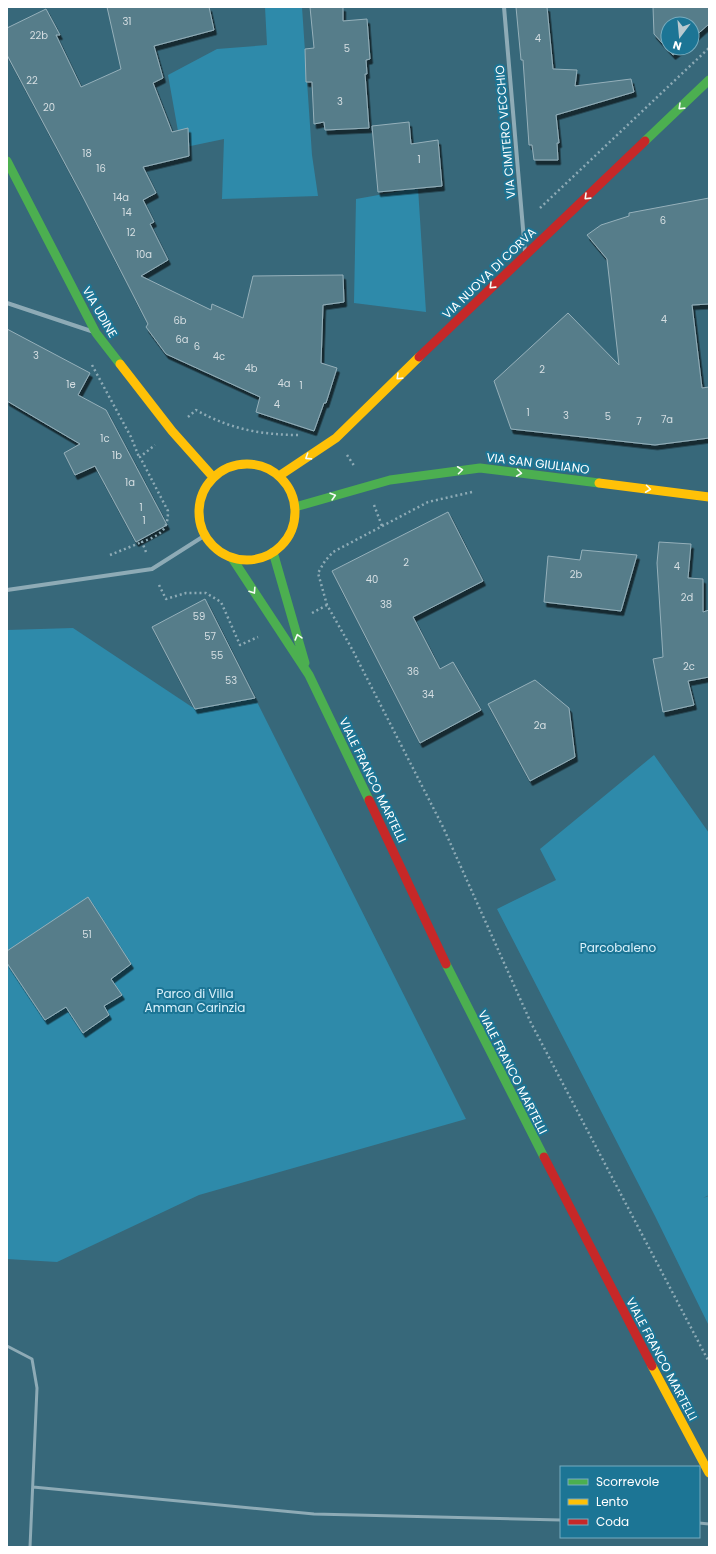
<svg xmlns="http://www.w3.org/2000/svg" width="716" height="1554" font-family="Poppins,sans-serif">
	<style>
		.green { fill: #2e8aaa }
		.building { fill: #567d8a; stroke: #95b0ba; filter: url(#shadow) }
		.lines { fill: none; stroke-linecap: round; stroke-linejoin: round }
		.path { stroke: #8eabb6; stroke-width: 2.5; stroke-dasharray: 2 3; stroke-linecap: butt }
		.lane { stroke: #8eabb6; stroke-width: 3 }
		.street { stroke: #8eabb6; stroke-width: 4 }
		.fast { stroke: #4caf50; stroke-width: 9 }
		.slow { stroke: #ffc107; stroke-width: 9 }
		.jam { stroke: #c62828; stroke-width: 9 }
		.oneway { stroke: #f6fbf6 }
		.labels { text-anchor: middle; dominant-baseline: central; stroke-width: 4; stroke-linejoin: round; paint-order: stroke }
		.number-label { font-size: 10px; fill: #d5dee2 }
		.street-label { font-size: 12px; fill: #fff; stroke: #1c7595 }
		.park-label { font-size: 12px; fill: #dcf3fc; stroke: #1c7595 }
	</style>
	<defs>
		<filter id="shadow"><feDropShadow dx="2.5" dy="4.5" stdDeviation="0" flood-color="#0009"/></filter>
	</defs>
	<rect width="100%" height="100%" fill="#37687a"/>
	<!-- green -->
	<path class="green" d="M 265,7 L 302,7 L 312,155 L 318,196 L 222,199 L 224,139 L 181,148 L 168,75 L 217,49 L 267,45 Z
		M 418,188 L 426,312 L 354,303 L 356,199 Z
		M 73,628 L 195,709 L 255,698 L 466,1119 L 199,1195 L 57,1262 L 7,1259 L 7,630 Z
		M 654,755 L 709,833 L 709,1195 L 703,1198 L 709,1196 L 709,1326 L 655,1216 L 497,909 L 556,880 L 540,849 Z"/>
	<!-- building -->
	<path class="building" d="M 107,7 L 209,7 L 214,30 L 154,46 L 163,78 L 153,83 L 172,132 L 188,128 L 189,156 L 143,167 L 156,193 L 143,200 L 154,222 L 150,224 L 168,260 L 141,276 L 211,310 L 212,304 L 243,318 L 253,276 L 343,275 L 344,302 L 323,305 L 321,363 L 337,368 L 326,403 L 324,403 L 314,431 L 256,412 L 260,397 L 166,354 L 146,327 L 148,324 L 84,199 L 7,55 L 7,28 L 46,9 L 60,35 L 56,35 L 81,87 L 121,69 Z
		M 310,7 L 343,7 L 343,21 L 367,19 L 370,59 L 366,60 L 367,74 L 365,74 L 369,128 L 325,130 L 324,122 L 314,124 L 312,82 L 306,82 L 305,49 L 314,48 Z
		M 516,7 L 547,7 L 553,69 L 577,70 L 575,86 L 631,79 L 634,92 L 556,115 L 559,143 L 557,143 L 558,160 L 534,160 L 532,145 L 529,145 L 523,60 L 521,60 Z
		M 653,7 L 709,7 L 709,24 L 692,39 L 692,24 L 668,24 L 668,48 L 682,48 L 673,55 L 654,34 Z
		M 409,122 L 411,144 L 438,140 L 442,186 L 378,192 L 372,126 Z
		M 709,198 L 709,304 L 692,305 L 702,388 L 709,387 L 709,438 L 655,445 L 511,429 L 494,381 L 568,313 L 619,365 L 607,259 L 587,235 L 601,225 L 629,216 L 629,213 Z
		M 7,329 L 90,373 L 78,395 L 106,410 L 167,525 L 136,542 L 95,466 L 75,475 L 64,453 L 80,444 L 7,401 Z
		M 448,512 L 483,581 L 413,617 L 440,669 L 453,662 L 481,710 L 420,743 L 332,571 Z
		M 659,542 L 691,544 L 688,578 L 703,579 L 703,612 L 709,610 L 709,677 L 688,681 L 694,705 L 663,712 L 653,659 L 663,657 L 657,563 Z
		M 582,550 L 637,555 L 621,611 L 544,602 L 548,556 L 580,560 Z
		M 205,599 L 255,698 L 195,709 L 152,627 Z
		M 535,680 L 569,708 L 575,757 L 530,781 L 488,704 Z
		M 88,897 L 131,964 L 111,979 L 122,995 L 104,1006 L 109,1015 L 83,1033 L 66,1007 L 45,1020 L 7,963 L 7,951 Z"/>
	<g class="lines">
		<!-- path -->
		<path class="path" d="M 540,208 L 709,48
			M 92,365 L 131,437 L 139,457
			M 188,417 L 196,410 C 230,429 261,435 300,435
			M 347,455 L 355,467
			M 472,492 L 428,502 L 333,552 L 325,561 L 318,573 L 327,605 L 352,649 L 443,827 L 531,1023 L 709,1362
			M 374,505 L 382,526
			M 146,552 L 142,542 C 160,535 168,531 168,511 L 140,457 L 155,445
			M 110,555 L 142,542
			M 159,585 L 166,599 L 186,593 L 206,593 L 221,602 L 240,645 L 258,637
			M 312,613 L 327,605"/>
		<!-- lane -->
		<path class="lane" d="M 7,1346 L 32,1359 L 37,1388 L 30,1547
			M 33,1487 L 314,1514 L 561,1520
			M 699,1523 L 709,1524"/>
		<!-- street -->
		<path class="street" d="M 504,7 L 525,252
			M 7,303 L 94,332
			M 7,590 L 152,569 L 204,536"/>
		<!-- fast -->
		<path class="fast" d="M 645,141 L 709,80
			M 7,161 L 96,333 L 120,364
			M 295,507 L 390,480 L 480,468 L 599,483
			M 273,552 L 305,663
			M 232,558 L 309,675 L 369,800
			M 446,964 L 544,1157"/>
		<!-- slow -->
		<path class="slow" d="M 120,364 L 172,431 L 213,477
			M199 512a48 48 0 1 1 96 0a48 48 0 1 1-96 0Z
			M 279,476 L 336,438 L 419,357
			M 599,483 L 709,497
			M 652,1366 L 709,1473"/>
		<!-- jam -->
		<path class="jam" d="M 419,357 L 645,141
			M 369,800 L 446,964
			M 544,1157 L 652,1366"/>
	</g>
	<!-- one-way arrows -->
	<defs><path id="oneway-chevron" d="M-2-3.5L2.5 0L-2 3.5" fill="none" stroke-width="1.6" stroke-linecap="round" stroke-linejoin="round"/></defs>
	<g class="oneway">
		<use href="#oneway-chevron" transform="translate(681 107) rotate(136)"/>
		<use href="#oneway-chevron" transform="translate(587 197) rotate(136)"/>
		<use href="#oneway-chevron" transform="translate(492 286) rotate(136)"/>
		<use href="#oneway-chevron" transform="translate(399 377) rotate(136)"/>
		<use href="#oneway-chevron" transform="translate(308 457) rotate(147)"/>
		<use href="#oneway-chevron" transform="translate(460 470) rotate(-7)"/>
		<use href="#oneway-chevron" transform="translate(519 473) rotate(7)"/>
		<use href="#oneway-chevron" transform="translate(648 489) rotate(7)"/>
		<use href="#oneway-chevron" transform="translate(333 496) rotate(-16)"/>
		<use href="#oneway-chevron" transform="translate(253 591) rotate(57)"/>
		<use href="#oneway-chevron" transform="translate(298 637) rotate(-106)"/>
	</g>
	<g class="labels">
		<!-- number labels -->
		<g class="number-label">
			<text x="127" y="21">31</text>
			<text x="39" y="35">22b</text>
			<text x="538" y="38">4</text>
			<text x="347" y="48">5</text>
			<text x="32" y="80">22</text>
			<text x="340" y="101">3</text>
			<text x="49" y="107">20</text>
			<text x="87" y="153">18</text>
			<text x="419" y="159">1</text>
			<text x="101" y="168">16</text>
			<text x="121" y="197">14a</text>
			<text x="127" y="212">14</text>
			<text x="663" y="220">6</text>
			<text x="131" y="232">12</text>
			<text x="144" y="254">10a</text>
			<text x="664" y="319">4</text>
			<text x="180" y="320">6b</text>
			<text x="182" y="339">6a</text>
			<text x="197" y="346">6</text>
			<text x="36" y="355">3</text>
			<text x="219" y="356">4c</text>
			<text x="251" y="368">4b</text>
			<text x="542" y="369">2</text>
			<text x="284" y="383">4a</text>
			<text x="71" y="384">1e</text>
			<text x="301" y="385">1</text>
			<text x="277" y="404">4</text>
			<text x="528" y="412">1</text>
			<text x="566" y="415">3</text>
			<text x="608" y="416">5</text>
			<text x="667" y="419">7a</text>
			<text x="639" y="421">7</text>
			<text x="105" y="438">1c</text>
			<text x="117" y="455">1b</text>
			<text x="130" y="482">1a</text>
			<text x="141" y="507">1</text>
			<text x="144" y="520">1</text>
			<text x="406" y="562">2</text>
			<text x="677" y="566">4</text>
			<text x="576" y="574">2b</text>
			<text x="372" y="579">40</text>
			<text x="687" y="597">2d</text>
			<text x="386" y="604">38</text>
			<text x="199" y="616">59</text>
			<text x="210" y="636">57</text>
			<text x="217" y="655">55</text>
			<text x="689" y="666">2c</text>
			<text x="413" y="671">36</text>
			<text x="231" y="680">53</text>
			<text x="428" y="694">34</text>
			<text x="540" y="725">2a</text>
			<text x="87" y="934">51</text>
		</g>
		<!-- street labels -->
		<g class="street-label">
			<text transform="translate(505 132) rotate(-95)">VIA CIMITERO VECCHIO</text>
			<text transform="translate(489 273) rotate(-44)">VIA NUOVA DI CORVA</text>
			<text transform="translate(100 312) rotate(60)">VIA UDINE</text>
			<text transform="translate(538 463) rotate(7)">VIA SAN GIULIANO</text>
			<text transform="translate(373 780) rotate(64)">VIALE FRANCO MARTELLI</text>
			<text transform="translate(513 1072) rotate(63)">VIALE FRANCO MARTELLI</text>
			<text transform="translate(662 1359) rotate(62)">VIALE FRANCO MARTELLI</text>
		</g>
		<!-- park labels -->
		<g class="park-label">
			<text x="618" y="947">Parcobaleno</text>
			<text x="195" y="993">Parco di Villa<tspan x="195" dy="14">Amman Carinzia</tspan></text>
		</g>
	</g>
	<!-- border -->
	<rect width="716" height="1554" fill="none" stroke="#ffffff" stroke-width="16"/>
	<!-- legend -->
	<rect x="560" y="1466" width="140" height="72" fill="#1c7595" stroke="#77acbf"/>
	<rect x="568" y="1479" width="20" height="6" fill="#4caf50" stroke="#77acbf"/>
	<text x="596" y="1486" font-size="12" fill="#ffffff">Scorrevole</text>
	<rect x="568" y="1499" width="20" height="6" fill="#ffc107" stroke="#77acbf"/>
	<text x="596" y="1506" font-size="12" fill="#ffffff">Lento</text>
	<rect x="568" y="1519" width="20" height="6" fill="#c62828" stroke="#77acbf"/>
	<text x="596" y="1526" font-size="12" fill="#ffffff">Coda</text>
	<!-- north arrow -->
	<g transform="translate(680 36) rotate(196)"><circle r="19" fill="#1c7595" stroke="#77acbf"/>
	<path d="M0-3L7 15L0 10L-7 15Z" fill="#b9cad0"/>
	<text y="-6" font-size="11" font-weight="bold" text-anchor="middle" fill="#ffffff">N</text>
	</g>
</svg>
